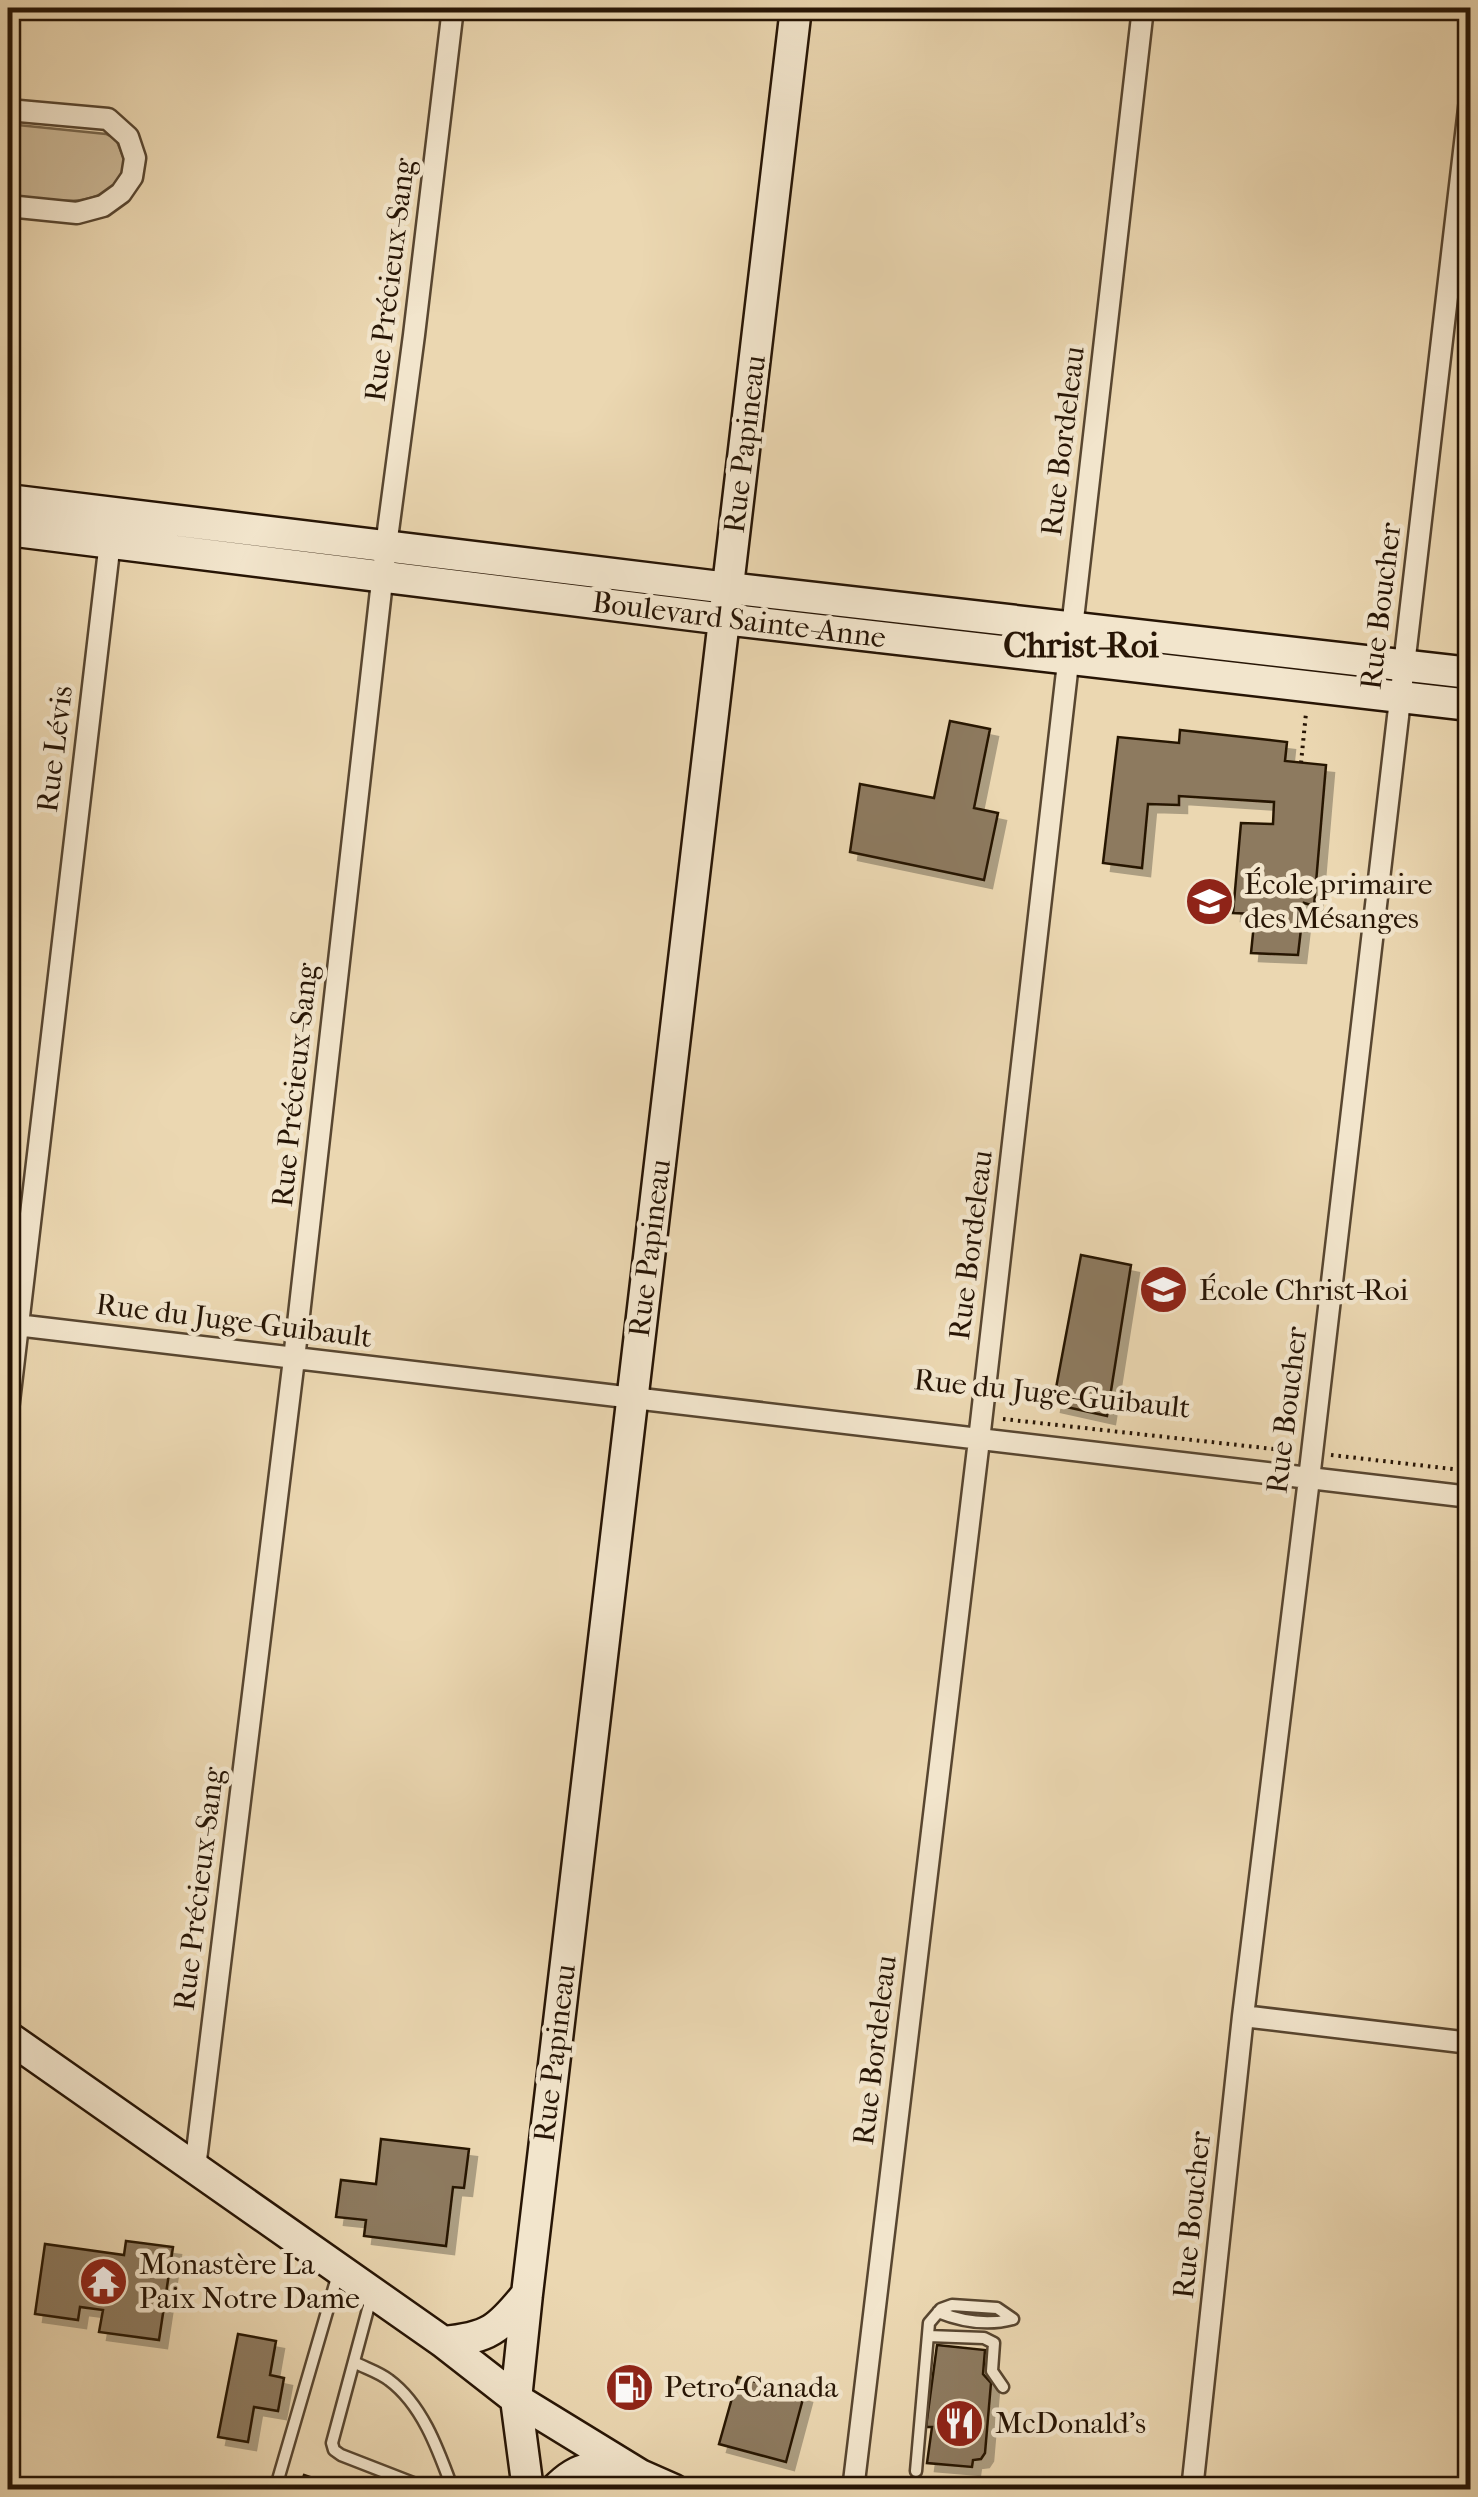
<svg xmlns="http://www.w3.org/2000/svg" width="1478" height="2497" font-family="'IM FELL French Canon',serif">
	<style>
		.green { fill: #cab694; stroke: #78664c; stroke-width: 2.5 }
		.building { fill: #8d7a5e; stroke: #271505; stroke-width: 2.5; filter: url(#shadow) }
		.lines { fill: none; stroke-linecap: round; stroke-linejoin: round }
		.lane-casing { stroke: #584630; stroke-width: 15 }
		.street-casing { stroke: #584630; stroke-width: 25 }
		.secondary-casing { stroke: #271505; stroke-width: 35 }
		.path { stroke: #271505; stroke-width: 4; stroke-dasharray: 2.5 5; stroke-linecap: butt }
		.lane { stroke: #f2e5cc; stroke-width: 10 }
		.street { stroke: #f2e5cc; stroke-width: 20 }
		.secondary { stroke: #f2e5cc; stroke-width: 30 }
		.labels { text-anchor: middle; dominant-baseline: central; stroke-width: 9; stroke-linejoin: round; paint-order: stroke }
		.street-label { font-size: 30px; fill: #271505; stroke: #f2e5cc }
		.poi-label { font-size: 30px; fill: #271505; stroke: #f2e5cc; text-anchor: start }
		.quarter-label { font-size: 35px; font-weight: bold; fill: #271505; stroke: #f2e5cc }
	</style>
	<defs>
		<filter id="shadow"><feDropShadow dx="8" dy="8" stdDeviation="0" flood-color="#0004"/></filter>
	</defs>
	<rect width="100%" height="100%" fill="#ebd7b1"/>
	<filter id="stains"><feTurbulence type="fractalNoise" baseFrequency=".002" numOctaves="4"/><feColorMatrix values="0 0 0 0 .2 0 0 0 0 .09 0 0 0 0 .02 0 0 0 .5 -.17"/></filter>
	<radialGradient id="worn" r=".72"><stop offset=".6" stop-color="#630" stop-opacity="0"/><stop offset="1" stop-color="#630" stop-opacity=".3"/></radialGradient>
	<!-- green -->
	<path class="green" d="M 8,124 L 106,134 L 116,139 L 124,159 L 124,179 C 89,212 51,199 8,196 Z"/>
	<!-- building -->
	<path class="building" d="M 950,721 L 990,729 L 974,808 L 998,813 L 984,880 L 850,852 L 860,784 L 934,798 Z
		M 1180,730 L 1287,742 L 1285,761 L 1326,765 L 1314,906 L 1304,903 L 1298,955 L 1251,953 L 1255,914 L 1233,913 L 1241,823 L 1273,824 L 1274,802 L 1179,796 L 1179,805 L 1148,804 L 1142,868 L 1103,863 L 1118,737 L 1179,743 Z
		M 1081,1255 L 1131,1265 L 1107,1416 L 1053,1404 Z
		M 381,2139 L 469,2149 L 464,2188 L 453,2187 L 446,2246 L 364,2236 L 366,2220 L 336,2217 L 341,2180 L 376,2184 Z
		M 126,2241 L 173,2247 L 159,2340 L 99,2332 L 103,2310 L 80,2307 L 78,2320 L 35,2314 L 45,2244 L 124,2255 Z
		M 238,2334 L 276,2341 L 270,2375 L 284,2378 L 278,2411 L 254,2407 L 248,2442 L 218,2437 Z
		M 937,2345 L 985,2350 L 983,2374 L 991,2383 L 985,2453 L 981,2459 L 973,2460 L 972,2467 L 927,2463 L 932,2427 L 926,2427 Z
		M 738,2377 L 804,2395 L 786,2462 L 719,2444 Z
		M 304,2475 L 348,2490 L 299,2490 Z
		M 159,2479 L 232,2490 L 158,2490 Z"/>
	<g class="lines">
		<defs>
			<path id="lane" d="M 371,2298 L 332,2443 L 334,2450 L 341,2455 L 431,2490
				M 938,2312 C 963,2322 987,2326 1013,2319
				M 928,2336 L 984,2338 L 994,2343 L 992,2371 L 1003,2387
				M 354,2362 C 365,2368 379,2372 389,2380 C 423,2405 439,2452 453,2490
				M 916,2471 L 929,2323 L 941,2309 L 952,2305 L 997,2308 L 1013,2319
				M 275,2490 L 338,2274"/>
			<path id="street" d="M 8,110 L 108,119 L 128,137 L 135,158 L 132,177 L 121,193 L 103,206 L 77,213 L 8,206
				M 8,1324 L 1470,1497
				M 8,1410 L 111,533
				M 1243,2016 L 1470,2043
				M 195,2168 L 294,1359 L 386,546 L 414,335 L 453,8
				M 853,2490 L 979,1440 L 1143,8
				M 1192,2490 L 1243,2016 L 1309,1479 L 1470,100"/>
			<path id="secondary" d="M 8,500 L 728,588 L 1470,673
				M 8,530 L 724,619 L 1470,705
				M 8,2037 L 443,2342 L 516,2399 L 640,2475 L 674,2490
				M 443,2342 C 489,2338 499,2329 527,2294
				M 528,2490 L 516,2399 L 527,2294 L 796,8
				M 555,2490 C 580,2464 593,2466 627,2473"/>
		</defs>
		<!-- lane casing -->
		<use href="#lane" class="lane-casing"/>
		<!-- street casing -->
		<use href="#street" class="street-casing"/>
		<!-- secondary casing -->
		<use href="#secondary" class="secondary-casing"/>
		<!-- path -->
		<path class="path" d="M 1301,763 L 1306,713
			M 1003,1419 L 1292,1451
			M 1331,1455 L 1470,1471"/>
		<!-- lane -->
		<use href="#lane" class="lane"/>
		<!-- street -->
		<use href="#street" class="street"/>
		<!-- secondary -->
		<use href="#secondary" class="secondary"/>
	</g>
	<!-- icons -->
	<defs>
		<symbol id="school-disc" viewBox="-11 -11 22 22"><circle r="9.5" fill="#8f2418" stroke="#f2e5cc"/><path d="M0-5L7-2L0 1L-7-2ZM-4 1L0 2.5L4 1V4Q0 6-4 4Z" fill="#fff"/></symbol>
		<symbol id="temple-disc" viewBox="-11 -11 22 22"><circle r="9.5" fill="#8f2418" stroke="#f2e5cc"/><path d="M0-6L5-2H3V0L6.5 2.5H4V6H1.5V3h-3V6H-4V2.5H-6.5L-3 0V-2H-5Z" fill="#fff"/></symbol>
		<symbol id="fuel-disc" viewBox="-11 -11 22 22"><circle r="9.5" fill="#8f2418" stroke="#f2e5cc"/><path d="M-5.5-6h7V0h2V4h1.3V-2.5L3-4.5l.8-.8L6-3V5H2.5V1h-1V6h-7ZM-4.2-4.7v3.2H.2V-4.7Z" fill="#fff"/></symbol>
		<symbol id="restaurant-disc" viewBox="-11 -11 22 22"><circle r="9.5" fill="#8f2418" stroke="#f2e5cc"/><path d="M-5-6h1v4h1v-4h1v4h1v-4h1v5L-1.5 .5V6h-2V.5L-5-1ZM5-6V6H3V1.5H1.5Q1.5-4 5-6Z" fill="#fff"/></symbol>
	</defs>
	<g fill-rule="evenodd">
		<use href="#school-disc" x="1182" y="874" width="55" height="55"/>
		<use href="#school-disc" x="1136" y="1262" width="55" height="55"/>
		<use href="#temple-disc" x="76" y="2254" width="55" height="55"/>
		<use href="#fuel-disc" x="602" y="2360" width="55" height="55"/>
		<use href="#restaurant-disc" x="932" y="2396" width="55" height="55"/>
	</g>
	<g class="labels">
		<!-- street labels -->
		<g class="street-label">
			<text transform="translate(390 280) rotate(-83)">Rue Précieux-Sang</text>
			<text transform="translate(1063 441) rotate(-83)">Rue Bordeleau</text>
			<text transform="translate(745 444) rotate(-83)">Rue Papineau</text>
			<text transform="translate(1381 606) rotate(-83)">Rue Boucher</text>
			<text transform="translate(739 620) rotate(7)">Boulevard Sainte-Anne</text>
			<text transform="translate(55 749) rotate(-83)">Rue Lévis</text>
			<text transform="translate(295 1085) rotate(-84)">Rue Précieux-Sang</text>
			<text transform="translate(971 1245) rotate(-83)">Rue Bordeleau</text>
			<text transform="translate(650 1248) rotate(-83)">Rue Papineau</text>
			<text transform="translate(234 1321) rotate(7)">Rue du Juge-Guibault</text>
			<text transform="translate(1052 1394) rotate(6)">Rue du Juge-Guibault</text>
			<text transform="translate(1287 1410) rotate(-83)">Rue Boucher</text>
			<text transform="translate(199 1889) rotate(-83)">Rue Précieux-Sang</text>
			<text transform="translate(875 2050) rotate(-83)">Rue Bordeleau</text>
			<text transform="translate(555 2053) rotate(-83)">Rue Papineau</text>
			<text transform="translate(1192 2215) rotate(-84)">Rue Boucher</text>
		</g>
		<!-- poi labels -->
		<g class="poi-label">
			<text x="1244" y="884">École primaire<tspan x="1244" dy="34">des Mésanges</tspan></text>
			<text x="1199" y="1290">École Christ-Roi</text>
			<text x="139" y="2264">Monastère La<tspan x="139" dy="34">Paix Notre Dame</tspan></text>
			<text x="664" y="2387">Petro-Canada</text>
			<text x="995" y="2423">McDonald's</text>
		</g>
		<!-- quarter labels -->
		<g class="quarter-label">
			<text x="1081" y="645">Christ-Roi</text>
		</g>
	</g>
	<!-- margin -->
	<rect width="1478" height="2497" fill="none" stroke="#ebd7b1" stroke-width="40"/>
	<rect x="10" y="10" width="1458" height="2477" fill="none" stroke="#271505" stroke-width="5"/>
	<rect x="20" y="20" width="1438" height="2457" fill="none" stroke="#271505" stroke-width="2.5"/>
	<rect width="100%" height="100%" filter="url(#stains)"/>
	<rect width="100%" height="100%" fill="url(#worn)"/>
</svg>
